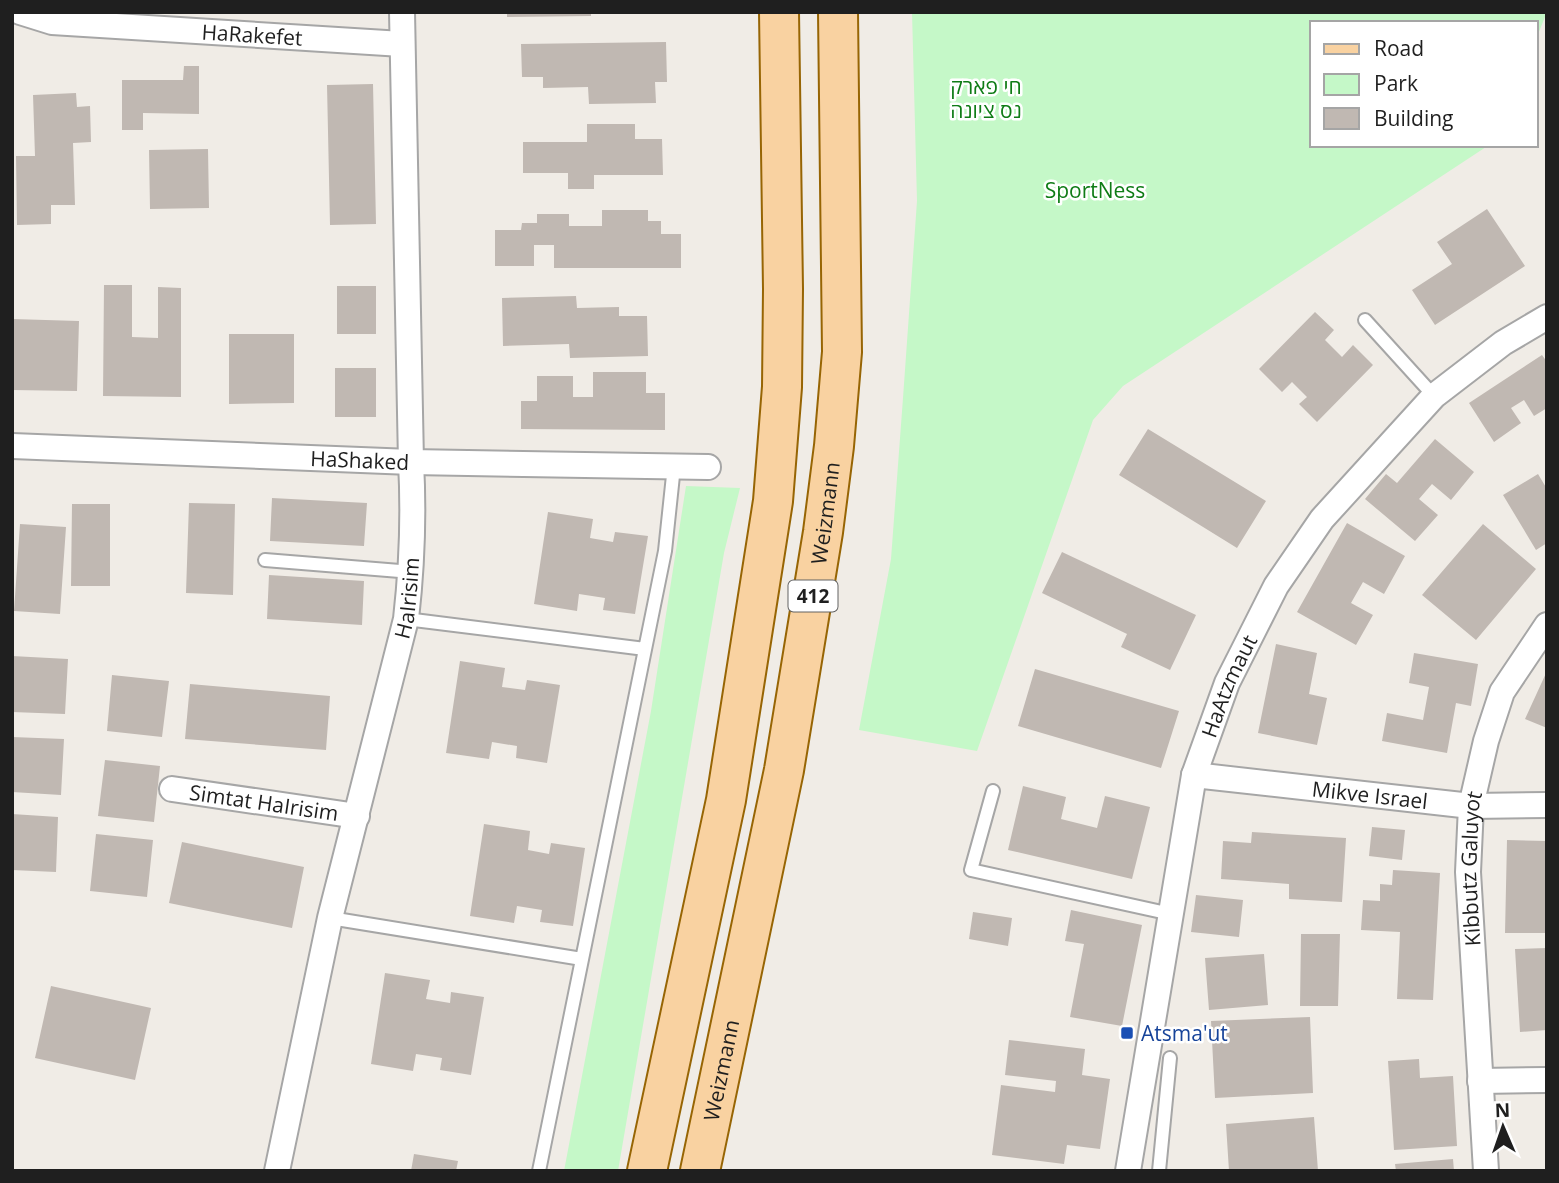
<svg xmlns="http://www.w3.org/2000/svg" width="1559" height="1183" font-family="'Open Sans',Heebo,sans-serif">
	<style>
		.park { fill: #c5f8c8 }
		.building { fill: #c0b8b2 }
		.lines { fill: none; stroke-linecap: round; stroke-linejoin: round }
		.service-casing { stroke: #a6a6a6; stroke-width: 16 }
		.minor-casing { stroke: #a6a6a6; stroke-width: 28 }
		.primary-casing { stroke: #976504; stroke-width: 42 }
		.service { stroke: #fff; stroke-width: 12 }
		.minor { stroke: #fff; stroke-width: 24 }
		.primary { stroke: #f9d2a1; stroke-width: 38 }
		.transit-dot { fill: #1a4fb4; stroke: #fff; stroke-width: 2.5 }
		.labels { text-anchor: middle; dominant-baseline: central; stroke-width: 5; stroke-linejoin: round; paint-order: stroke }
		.shield { fill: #fff; stroke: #626262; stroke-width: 2 }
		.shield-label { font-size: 19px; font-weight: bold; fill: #1f1f1f }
		.street-label { font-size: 21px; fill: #1f1f1f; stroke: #fff }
		.park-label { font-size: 21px; fill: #0f7c16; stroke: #fff }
		.transit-label { font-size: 21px; fill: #164399; stroke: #fff; text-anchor: start }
	</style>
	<rect width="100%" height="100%" fill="#f0ece6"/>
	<!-- park -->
	<path class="park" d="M 912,12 L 1547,12 L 1536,39 L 1536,23 L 1312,23 L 1312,145 L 1489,145 L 1123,386 L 1093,420 L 977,751 L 859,730 L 891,559 L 903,398 L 917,201 Z
		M 686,486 L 740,488 L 724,553 L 618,1171 L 564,1171 L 651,711 Z"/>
	<!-- building -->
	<path class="building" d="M 507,12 L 591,12 L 591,16 L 507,17 Z
		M 666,42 L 667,82 L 655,82 L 656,103 L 589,104 L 588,87 L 543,88 L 543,77 L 522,77 L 521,44 Z
		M 184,66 L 199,66 L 199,114 L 143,113 L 143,130 L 122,130 L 122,80 L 183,80 Z
		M 373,84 L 376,224 L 330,225 L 327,85 Z
		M 76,93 L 77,107 L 90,106 L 91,142 L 73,143 L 75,205 L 51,205 L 51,224 L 17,225 L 16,156 L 35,156 L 33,95 Z
		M 587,124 L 635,124 L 635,139 L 662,139 L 663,175 L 594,175 L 594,189 L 568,189 L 568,173 L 523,173 L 523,142 L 587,142 Z
		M 208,149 L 209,208 L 150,209 L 149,150 Z
		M 1487,209 L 1525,266 L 1435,325 L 1412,290 L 1452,264 L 1437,242 Z
		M 602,210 L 648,210 L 648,221 L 661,221 L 661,234 L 681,234 L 681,268 L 554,268 L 554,245 L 534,245 L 534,266 L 495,266 L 495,230 L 521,230 L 522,223 L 537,223 L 537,214 L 569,214 L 569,226 L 602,226 Z
		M 104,285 L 132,285 L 132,337 L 158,338 L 158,287 L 181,288 L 181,397 L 103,396 Z
		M 337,286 L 376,286 L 376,334 L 337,334 Z
		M 576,296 L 577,308 L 619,307 L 619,316 L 647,316 L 648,356 L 570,358 L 569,344 L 503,346 L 502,298 Z
		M 1315,312 L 1334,330 L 1325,340 L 1342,357 L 1353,345 L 1373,365 L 1317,422 L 1299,404 L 1307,397 L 1292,382 L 1282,392 L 1259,369 Z
		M 12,319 L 79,321 L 77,391 L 12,390 Z
		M 229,334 L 294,334 L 294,403 L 229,404 Z
		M 1542,355 L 1547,362 L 1547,408 L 1534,416 L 1524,400 L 1511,408 L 1521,423 L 1494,442 L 1469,403 Z
		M 335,368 L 376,368 L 376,417 L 335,417 Z
		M 593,372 L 646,372 L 646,393 L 665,393 L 665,430 L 521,429 L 521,401 L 537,401 L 537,376 L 573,376 L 573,397 L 593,397 Z
		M 1148,429 L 1266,501 L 1237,548 L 1119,475 Z
		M 1435,439 L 1474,472 L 1451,500 L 1432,484 L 1419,499 L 1438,515 L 1415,541 L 1365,499 L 1386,474 L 1397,483 Z
		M 1538,474 L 1547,489 L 1547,543 L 1536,550 L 1503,495 Z
		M 272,498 L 367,503 L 364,546 L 270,541 Z
		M 189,503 L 235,504 L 233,595 L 186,593 Z
		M 72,504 L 110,504 L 110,586 L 71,586 Z
		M 548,512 L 593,519 L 590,538 L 613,542 L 615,532 L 648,536 L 635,614 L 603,610 L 605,598 L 579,594 L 577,611 L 534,604 Z
		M 1347,523 L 1405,556 L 1384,594 L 1363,582 L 1351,603 L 1373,615 L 1356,645 L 1297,612 Z
		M 20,524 L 66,527 L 60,614 L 14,611 Z
		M 1483,524 L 1536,569 L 1476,640 L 1422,595 Z
		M 1062,552 L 1196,615 L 1170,670 L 1121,647 L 1127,634 L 1042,593 Z
		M 269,575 L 364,581 L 362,625 L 267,619 Z
		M 1276,644 L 1317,653 L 1309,694 L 1327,698 L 1317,745 L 1258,733 Z
		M 1414,653 L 1478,664 L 1471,706 L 1456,703 L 1447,753 L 1382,741 L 1387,713 L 1423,720 L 1429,687 L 1409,683 Z
		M 12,656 L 68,659 L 65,714 L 12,712 Z
		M 460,661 L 505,668 L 502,687 L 525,690 L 527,680 L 560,685 L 547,763 L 516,758 L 517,746 L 492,742 L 489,759 L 446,753 Z
		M 1035,669 L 1179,711 L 1161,768 L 1018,726 Z
		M 1547,671 L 1547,728 L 1525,719 Z
		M 112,675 L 169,681 L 162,737 L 107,731 Z
		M 190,684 L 330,696 L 326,750 L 185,739 Z
		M 12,737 L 64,739 L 61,795 L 12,792 Z
		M 105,760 L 160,766 L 154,822 L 98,816 Z
		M 1023,786 L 1066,797 L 1061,819 L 1097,828 L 1105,796 L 1150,807 L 1132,879 L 1008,850 Z
		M 12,814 L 58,817 L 56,872 L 12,870 Z
		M 484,824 L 530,831 L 528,850 L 549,854 L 551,843 L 585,848 L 573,926 L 540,922 L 542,910 L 517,906 L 514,923 L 470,916 Z
		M 1372,827 L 1405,830 L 1402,860 L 1369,856 Z
		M 1252,832 L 1346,838 L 1342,902 L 1289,899 L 1289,884 L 1221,879 L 1223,841 L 1251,843 Z
		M 96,834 L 153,840 L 147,897 L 90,891 Z
		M 1507,840 L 1547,841 L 1547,933 L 1505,933 Z
		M 182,842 L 304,867 L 292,928 L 169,903 Z
		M 1393,870 L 1440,873 L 1433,1000 L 1397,999 L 1400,932 L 1361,930 L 1363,900 L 1380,901 L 1380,884 L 1392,885 Z
		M 1196,895 L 1243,900 L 1239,937 L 1191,932 Z
		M 1071,910 L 1142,925 L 1122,1026 L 1070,1017 L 1084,944 L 1065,941 Z
		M 973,912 L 1012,918 L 1008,946 L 969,939 Z
		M 1301,934 L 1340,934 L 1338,1006 L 1300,1006 Z
		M 1547,948 L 1547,1030 L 1520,1032 L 1515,949 Z
		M 1264,954 L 1268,1005 L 1209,1010 L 1205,958 Z
		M 385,973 L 430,980 L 426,999 L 450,1003 L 451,992 L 484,997 L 471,1075 L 440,1070 L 442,1058 L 416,1054 L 413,1071 L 371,1064 Z
		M 51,986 L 151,1008 L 135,1080 L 35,1058 Z
		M 1310,1017 L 1313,1093 L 1215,1098 L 1211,1021 Z
		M 1009,1040 L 1085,1049 L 1082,1075 L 1110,1079 L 1100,1149 L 1067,1145 L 1064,1164 L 992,1155 L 1001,1085 L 1055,1092 L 1056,1081 L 1005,1075 Z
		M 1419,1059 L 1420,1078 L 1453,1076 L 1457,1146 L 1394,1150 L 1388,1061 Z
		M 1314,1117 L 1318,1171 L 1229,1171 L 1226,1124 Z
		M 414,1154 L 458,1161 L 456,1171 L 411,1171 Z
		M 1453,1159 L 1454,1171 L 1396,1171 L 1395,1164 Z"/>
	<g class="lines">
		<defs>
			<path id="service" d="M 1365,320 L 1434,396
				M 265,560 L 412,572
				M 406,619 L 645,649
				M 993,791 L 971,870 L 1171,914
				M 330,918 L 582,959
				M 539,1171 L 665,551 L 674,466
				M 1159,1171 L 1170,1058"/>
			<g id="minor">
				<path id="s1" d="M 20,12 L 52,22 L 402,44"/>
				<path id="s2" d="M 12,446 L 411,462 L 708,467"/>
				<path id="s3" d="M 1194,775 L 1471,806 L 1547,805"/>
				<path id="s4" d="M 172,789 L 357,816"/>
				<path d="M 1480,1081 L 1547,1080"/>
				<path id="s5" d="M 277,1171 L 330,918 L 406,619 C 412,566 414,516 411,462 L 402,12"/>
				<path id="s6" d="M 1128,1171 L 1194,775 L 1227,683 L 1276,586 L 1322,519 L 1434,396 L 1503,343 L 1547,317"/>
				<path id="s7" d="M 1486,1171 L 1468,872 L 1471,806 L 1486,741 L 1502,692 L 1547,625"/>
			</g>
			<g id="primary">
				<path d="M 647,1171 L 726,800 L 773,501 L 782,387 L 783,289 L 779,12"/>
				<path id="s8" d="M 700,1171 L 784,770 L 823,532 L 834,446 L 842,352 L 838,12"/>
			</g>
		</defs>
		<!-- service casing -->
		<use href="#service" class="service-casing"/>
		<!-- minor casing -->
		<use href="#minor" class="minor-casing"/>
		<!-- primary casing -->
		<use href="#primary" class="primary-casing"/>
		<!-- service -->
		<use href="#service" class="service"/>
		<!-- minor -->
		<use href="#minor" class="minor"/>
		<!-- primary -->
		<use href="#primary" class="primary"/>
	</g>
	<!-- markers -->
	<rect class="transit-dot" x="1120" y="1026" width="14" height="14" rx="3.5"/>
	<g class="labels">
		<!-- shield labels -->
		<rect class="shield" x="788.5" y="580.5" width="49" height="31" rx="5"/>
		<g class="shield-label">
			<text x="813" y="596">412</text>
		</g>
		<!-- street labels -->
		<g class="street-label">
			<text stroke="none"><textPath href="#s1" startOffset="234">HaRakefet</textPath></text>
			<text stroke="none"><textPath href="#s2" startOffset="348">HaShaked</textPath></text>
			<text stroke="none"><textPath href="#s8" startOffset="670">Weizmann</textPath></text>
			<text stroke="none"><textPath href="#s5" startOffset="588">HaIrisim</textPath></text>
			<text stroke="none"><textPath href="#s6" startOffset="497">HaAtzmaut</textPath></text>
			<text stroke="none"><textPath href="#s3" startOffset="177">Mikve Israel</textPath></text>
			<text stroke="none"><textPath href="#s4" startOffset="93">Simtat HaIrisim</textPath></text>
			<text stroke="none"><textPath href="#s7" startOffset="303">Kibbutz Galuyot</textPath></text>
			<text stroke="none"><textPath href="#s8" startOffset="103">Weizmann</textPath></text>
		</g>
		<!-- park labels -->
		<g class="park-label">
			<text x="986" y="86">חי פארק<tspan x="986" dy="24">נס ציונה</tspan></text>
			<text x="1095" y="190">SportNess</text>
		</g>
		<!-- transit labels -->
		<g class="transit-label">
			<text x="1141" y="1033">Atsma'ut</text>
		</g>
	</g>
	<!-- border -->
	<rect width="1559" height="1183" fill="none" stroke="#1f1f1f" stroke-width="28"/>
	<!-- legend -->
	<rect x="1310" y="21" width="228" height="126" fill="#ffffff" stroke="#a5a5a5" stroke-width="2"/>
	<rect x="1324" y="44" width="35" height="10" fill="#f9d2a1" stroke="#a5a5a5" stroke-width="2"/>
	<text x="1374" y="56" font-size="21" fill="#1f1f1f">Road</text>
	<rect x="1324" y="74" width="35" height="21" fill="#c5f8c8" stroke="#a5a5a5" stroke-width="2"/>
	<text x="1374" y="91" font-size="21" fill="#1f1f1f">Park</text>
	<rect x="1324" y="108" width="35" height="21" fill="#c0b8b2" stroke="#a5a5a5" stroke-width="2"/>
	<text x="1374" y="126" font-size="21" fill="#1f1f1f">Building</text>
	<!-- north arrow -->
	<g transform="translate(1503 1127) rotate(358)" stroke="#ffffff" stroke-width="5" paint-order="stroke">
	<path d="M0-5L12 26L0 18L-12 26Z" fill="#1f1f1f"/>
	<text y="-10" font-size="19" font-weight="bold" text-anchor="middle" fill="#1f1f1f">N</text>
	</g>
</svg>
